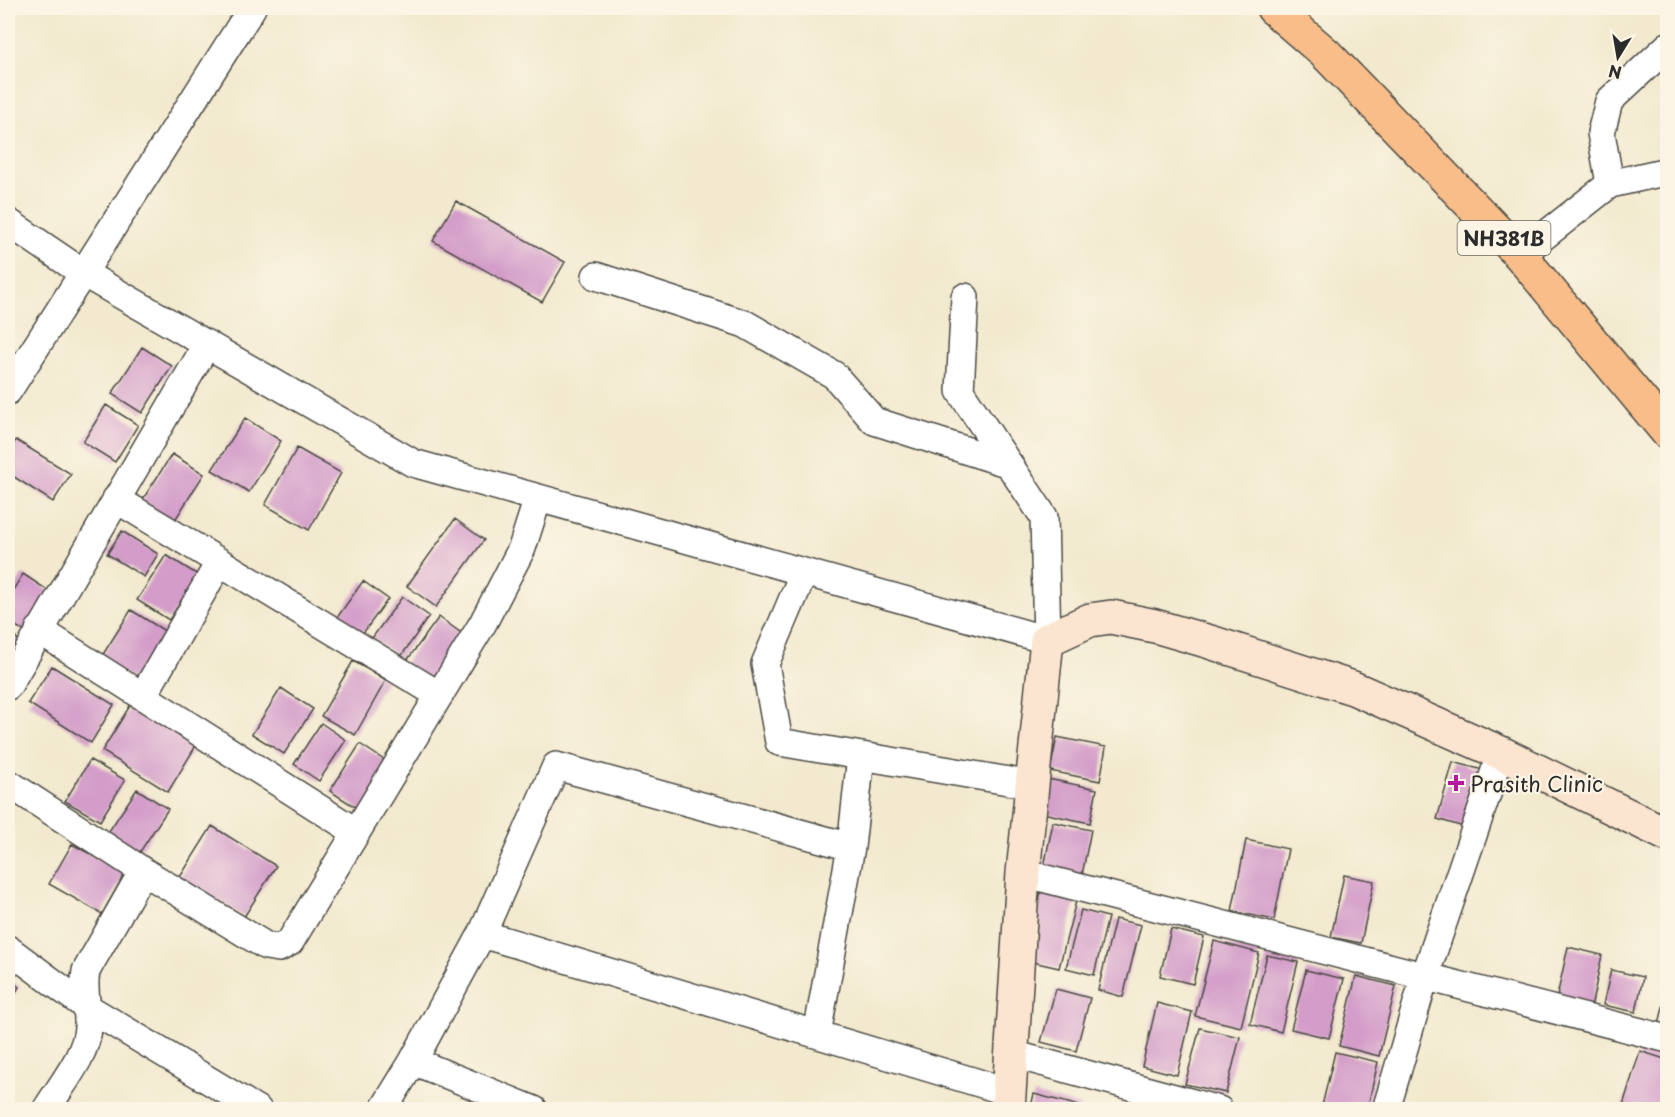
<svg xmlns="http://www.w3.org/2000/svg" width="1675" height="1117" font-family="'Playpen Sans',sans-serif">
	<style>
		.building { fill: #d39cc9 }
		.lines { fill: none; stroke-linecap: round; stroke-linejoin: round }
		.street-casing { stroke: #494843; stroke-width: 30 }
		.secondary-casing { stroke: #494843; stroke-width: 36 }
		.highway-casing { stroke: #494843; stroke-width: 36 }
		.street { stroke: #fff; stroke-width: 27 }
		.secondary { stroke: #fce5d0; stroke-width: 33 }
		.highway { stroke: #f8bd89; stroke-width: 33 }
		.poi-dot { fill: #b5179e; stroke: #fcf5e5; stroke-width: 2 }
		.labels { text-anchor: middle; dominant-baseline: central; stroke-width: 4.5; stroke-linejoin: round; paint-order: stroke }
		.shield { fill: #fcf5e5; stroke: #6a6863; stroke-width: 1.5 }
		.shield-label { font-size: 20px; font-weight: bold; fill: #2b2b2b }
		.poi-label { font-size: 21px; fill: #2b2b2b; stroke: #fcf5e5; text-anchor: start }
	</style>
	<rect width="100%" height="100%" fill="#fcf5e5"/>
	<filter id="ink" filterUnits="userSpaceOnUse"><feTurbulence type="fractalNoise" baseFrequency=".0167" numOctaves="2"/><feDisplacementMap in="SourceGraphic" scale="12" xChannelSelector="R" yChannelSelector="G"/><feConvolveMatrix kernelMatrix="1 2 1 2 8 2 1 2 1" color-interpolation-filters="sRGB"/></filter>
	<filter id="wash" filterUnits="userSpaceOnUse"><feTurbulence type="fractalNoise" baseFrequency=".008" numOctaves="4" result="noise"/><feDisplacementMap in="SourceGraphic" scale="24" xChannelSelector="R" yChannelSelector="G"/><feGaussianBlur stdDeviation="1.35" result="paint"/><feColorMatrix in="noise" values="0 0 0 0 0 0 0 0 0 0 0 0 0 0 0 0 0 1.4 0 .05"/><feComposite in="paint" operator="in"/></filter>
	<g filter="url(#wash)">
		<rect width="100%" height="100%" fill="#f2e9ce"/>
		<g id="blocks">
			<!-- building -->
			<path class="building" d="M 459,8 L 472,8 L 465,14 Z
				M 456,201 L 565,262 L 542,302 L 433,241 Z
				M 142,347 L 172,366 L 142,413 L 112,394 Z
				M 106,405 L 138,425 L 115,462 L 83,442 Z
				M 245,418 L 281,441 L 249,492 L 212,470 Z
				M 16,440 L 71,474 L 53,502 L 8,473 L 8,454 Z
				M 297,448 L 341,473 L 309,530 L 265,505 Z
				M 172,454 L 204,474 L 173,523 L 141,502 Z
				M 455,519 L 484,540 L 436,607 L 407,586 Z
				M 122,531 L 158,554 L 144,577 L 107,554 Z
				M 166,555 L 198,575 L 169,620 L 137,600 Z
				M 23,574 L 58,597 L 33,637 L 8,621 L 8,598 Z
				M 363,581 L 388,599 L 361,636 L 336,619 Z
				M 402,597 L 429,616 L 400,658 L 372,638 Z
				M 131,610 L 168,633 L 137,682 L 100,659 Z
				M 439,617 L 471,640 L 435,691 L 402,667 Z
				M 8,633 L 27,645 L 8,675 Z
				M 353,661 L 386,680 L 355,735 L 321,716 Z
				M 52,666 L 114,705 L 91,743 L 28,703 Z
				M 281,688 L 313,709 L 284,754 L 252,734 Z
				M 131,704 L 197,744 L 168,792 L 102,751 Z
				M 321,723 L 346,740 L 319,781 L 294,764 Z
				M 1057,737 L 1106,747 L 1100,781 L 1050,771 Z
				M 360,744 L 393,766 L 363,812 L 330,791 Z
				M 90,760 L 125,780 L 100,821 L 65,801 Z
				M 1453,762 L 1483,770 L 1467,828 L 1437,819 Z
				M 1048,779 L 1097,789 L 1090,823 L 1042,813 Z
				M 137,789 L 168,809 L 136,858 L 105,837 Z
				M 1053,822 L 1091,830 L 1080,885 L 1042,877 Z
				M 212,826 L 276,866 L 244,917 L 180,877 Z
				M 1246,840 L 1288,849 L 1274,920 L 1232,911 Z
				M 72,844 L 125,873 L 102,914 L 49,884 Z
				M 1344,875 L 1374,881 L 1361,943 L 1331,937 Z
				M 1041,892 L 1076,901 L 1059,968 L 1024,960 Z
				M 1081,910 L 1108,917 L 1094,975 L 1066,968 Z
				M 1115,919 L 1141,925 L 1123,997 L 1098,990 Z
				M 1171,929 L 1204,937 L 1193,984 L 1160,976 Z
				M 1214,941 L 1259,953 L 1241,1027 L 1195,1016 Z
				M 1568,947 L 1602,955 L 1591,1008 L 1556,1001 Z
				M 1267,955 L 1298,962 L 1281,1032 L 1250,1024 Z
				M 1306,970 L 1344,979 L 1329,1038 L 1291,1029 Z
				M 1611,970 L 1643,977 L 1636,1012 L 1603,1005 Z
				M 1356,976 L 1396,986 L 1379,1056 L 1339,1046 Z
				M 8,979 L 19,987 L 8,1005 Z
				M 1056,989 L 1090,998 L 1076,1051 L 1041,1042 Z
				M 1667,989 L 1668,989 L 1668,1031 L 1658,1029 Z
				M 1157,1003 L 1192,1012 L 1177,1075 L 1142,1066 Z
				M 1200,1028 L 1240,1037 L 1226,1093 L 1185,1084 Z
				M 1640,1051 L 1668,1060 L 1667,1110 L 1622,1108 Z
				M 1335,1052 L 1378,1062 L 1367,1110 L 1321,1110 Z
				M 1034,1094 L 1080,1106 L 1079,1110 L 1030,1110 Z"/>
		</g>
	</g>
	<g filter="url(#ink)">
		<use href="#blocks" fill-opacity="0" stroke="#494843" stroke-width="1.5"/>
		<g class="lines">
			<defs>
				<path id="street" d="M 1610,184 L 1601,133 L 1609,101 L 1668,46
					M 8,222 L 83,273 L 413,463 L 1047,640 L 1044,517 L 960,391 L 965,297
					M 1520,255 L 1610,184 L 1668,171
					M 596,276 L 745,324 L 834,375 L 874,421 L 1009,464
					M 8,391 L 252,8
					M 116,499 L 439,695
					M 804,572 L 765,664 L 779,742 L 1032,785
					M 39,630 L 356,832
					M 8,686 L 207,344
					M 143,696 L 219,563
					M 861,756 L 851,847 L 556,766 L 482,934 L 1009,1092
					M 8,783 L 143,871 L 86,971 C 82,993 89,1007 88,1027 C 87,1055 60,1086 46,1110
					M 143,871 L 266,946 L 279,948 L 290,942 L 483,623 L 522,548 L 538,498
					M 1023,873 L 1668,1039
					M 482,934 L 413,1061 L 534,1110
					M 8,949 L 85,1006 L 258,1110
					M 817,1034 L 851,847
					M 1012,1054 L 1219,1110
					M 383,1110 L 413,1061
					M 1386,1110 L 1425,976 L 1501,753"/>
				<path id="secondary" d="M 1008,1110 L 1023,873 L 1047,640 L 1090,620 L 1111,617 L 1155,626 L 1210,642 L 1353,688 L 1501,753 L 1668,835"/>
				<path id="highway" d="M 1273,8 L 1326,54 L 1520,255 L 1668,433"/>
			</defs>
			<!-- street casing -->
			<use href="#street" class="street-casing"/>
			<!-- secondary casing -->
			<use href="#secondary" class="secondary-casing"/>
			<!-- highway casing -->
			<use href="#highway" class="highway-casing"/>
			<!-- street -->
			<use href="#street" class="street"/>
			<!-- secondary -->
			<use href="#secondary" class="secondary"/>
			<!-- highway -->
			<use href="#highway" class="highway"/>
		</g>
	</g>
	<!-- markers -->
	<path class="poi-dot" d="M1453 774h6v6h6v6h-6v6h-6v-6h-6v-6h6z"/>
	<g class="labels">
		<!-- shield labels -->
		<rect class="shield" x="1457.5" y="221" width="93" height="34" rx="4.5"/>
		<g class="shield-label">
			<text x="1504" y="238">NH381B</text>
		</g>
		<!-- poi labels -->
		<g class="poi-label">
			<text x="1470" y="783">Prasith Clinic</text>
		</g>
	</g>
	<!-- margin -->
	<rect width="1675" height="1117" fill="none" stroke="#fcf5e5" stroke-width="30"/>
	<!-- north arrow -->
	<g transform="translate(1618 57) rotate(191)" stroke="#fcf5e5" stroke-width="4.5" paint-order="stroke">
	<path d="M0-4.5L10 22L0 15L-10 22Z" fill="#2b2b2b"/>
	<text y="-9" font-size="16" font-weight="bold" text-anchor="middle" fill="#2b2b2b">N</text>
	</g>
</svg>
